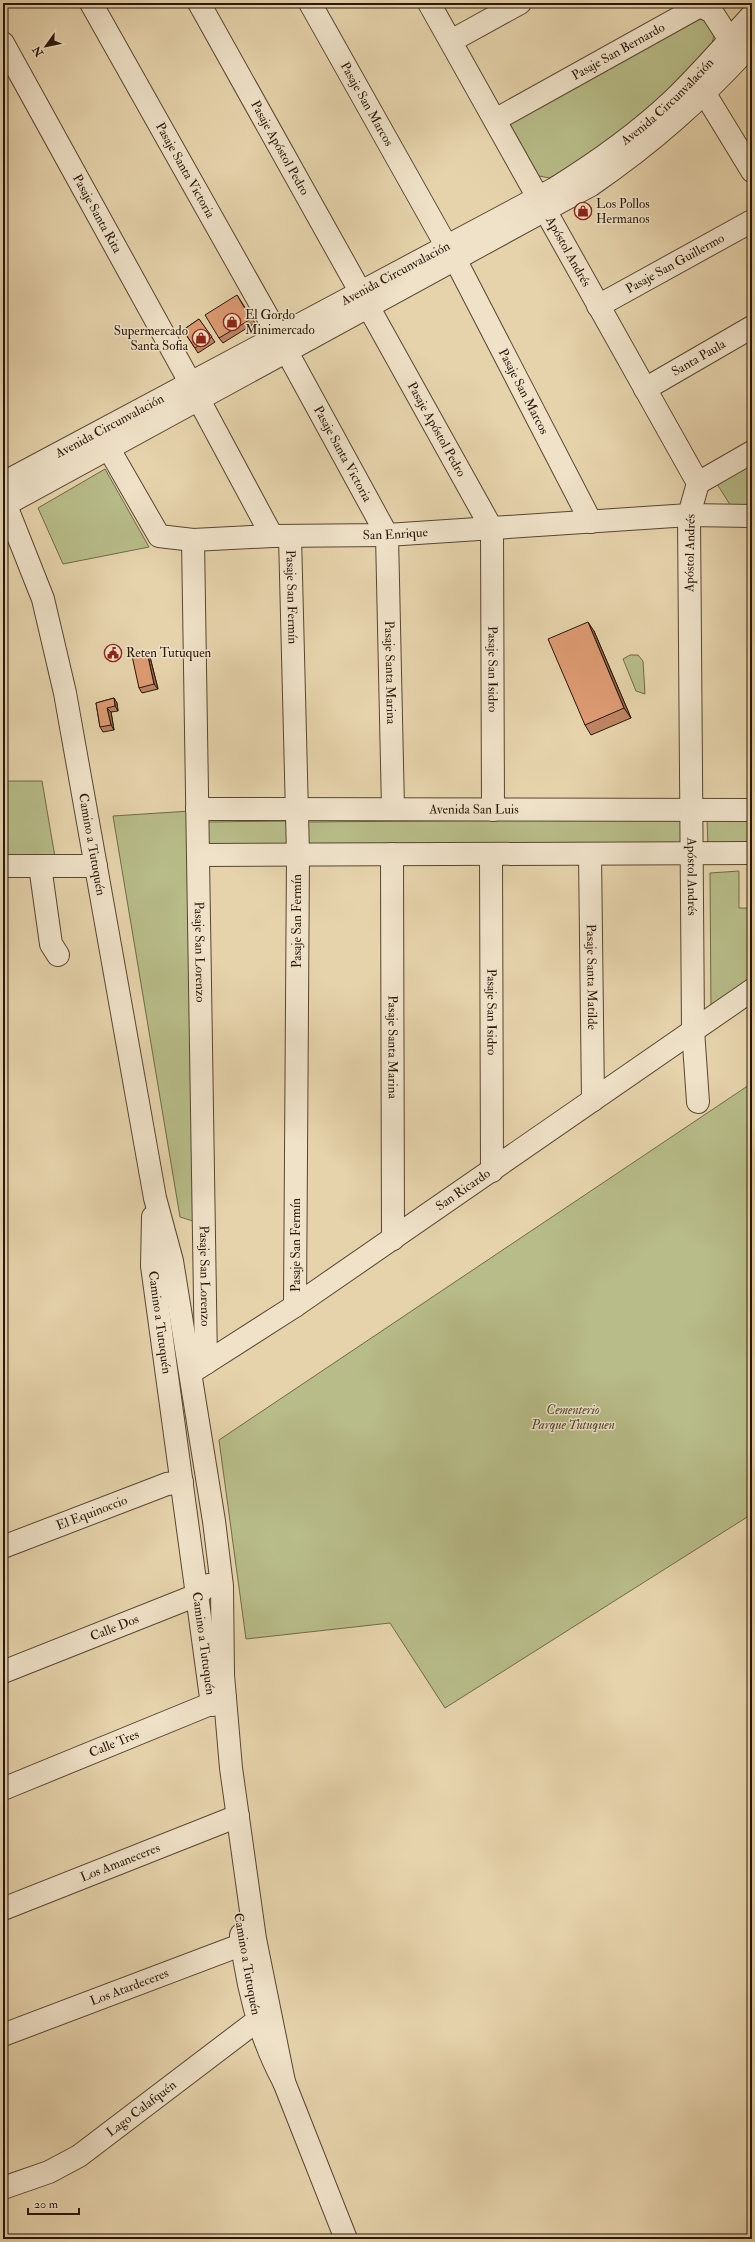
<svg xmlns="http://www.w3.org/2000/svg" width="755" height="2242" font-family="'IM FELL Double Pica',serif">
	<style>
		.green { fill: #b7bc88; stroke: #706a48 }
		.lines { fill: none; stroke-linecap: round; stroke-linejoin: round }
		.minor-casing { stroke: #584631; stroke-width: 24 }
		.minor { stroke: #efe2c9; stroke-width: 22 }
		.wall { fill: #be8463; stroke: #291708 }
		.shaded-wall { fill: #9b6c50; stroke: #291708 }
		.building { fill: #dd9a73; stroke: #291708 }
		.labels { text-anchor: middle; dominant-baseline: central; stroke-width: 3; stroke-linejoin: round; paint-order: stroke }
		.street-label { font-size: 13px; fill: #291708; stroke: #efe2c9 }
		.poi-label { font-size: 13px; fill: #291708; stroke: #efe2c9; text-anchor: start }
		.park-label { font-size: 13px; font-style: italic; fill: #54492e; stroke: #efe2c9 }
	</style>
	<rect width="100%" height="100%" fill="#e6d3ac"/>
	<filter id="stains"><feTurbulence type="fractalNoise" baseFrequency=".005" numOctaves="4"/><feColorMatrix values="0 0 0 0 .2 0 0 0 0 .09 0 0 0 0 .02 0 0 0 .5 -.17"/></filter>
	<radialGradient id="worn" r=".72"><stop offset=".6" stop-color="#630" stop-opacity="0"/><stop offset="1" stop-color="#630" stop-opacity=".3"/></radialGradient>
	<!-- green -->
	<path class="green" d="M 696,19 L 707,20 L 715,30 L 711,49 L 616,140 L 550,178 L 539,176 L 510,124 Z
		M 752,464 L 752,511 L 734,511 L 717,484 Z
		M 105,469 L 149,547 L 63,564 L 38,508 Z
		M 630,655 L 638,655 L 643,661 L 645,694 L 636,691 L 623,659 Z
		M 3,781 L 42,781 L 55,857 L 3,856 Z
		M 190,811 L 193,1221 L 180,1217 L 113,816 Z
		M 707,818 L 752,818 L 752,850 L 708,850 Z
		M 685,819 L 684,849 L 302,846 L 302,822 Z
		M 289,821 L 289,851 L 207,851 L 207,822 Z
		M 739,871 L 739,908 L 752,908 L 752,981 L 711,1011 L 710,873 Z
		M 752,1083 L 752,1514 L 445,1708 L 390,1623 L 246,1639 L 219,1440 Z"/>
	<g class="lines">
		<defs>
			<g id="minor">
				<path id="s1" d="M 91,3 L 279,337"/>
				<path id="s2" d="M 199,3 L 361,293"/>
				<path id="s3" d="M 310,3 L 447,247"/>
				<path id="s4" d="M 429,3 L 698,483 L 689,515 L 693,1030 L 698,1102"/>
				<path d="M 451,41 L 520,3"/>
				<path id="s5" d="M 3,43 L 191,384"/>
				<path d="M 705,94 L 752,171"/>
				<path id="s6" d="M 495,120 L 700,6 L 712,12 L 730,40"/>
				<path id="s7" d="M 456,261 L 591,522"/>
				<path id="s8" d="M 598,306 L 752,221"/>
				<path id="s9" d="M 369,308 L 492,529 L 493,810"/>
				<path id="s10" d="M 287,352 L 387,535 L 393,809"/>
				<path id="s11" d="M 645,389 L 752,327"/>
				<path d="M 199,400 L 272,536"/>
				<path id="s12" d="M 102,437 L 159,536 L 193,540 L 272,536 L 387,535 L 689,515 L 752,516"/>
				<path id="s13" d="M 3,483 L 554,189 C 596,163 637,134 673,100 C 701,73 726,44 752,15"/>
				<path d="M 698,483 L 752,452"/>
				<path id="s14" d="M 3,498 L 43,599 L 65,693 L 155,1198 L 172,1261 L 214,1521 L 222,1586 L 223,1675 L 231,1768 L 255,1939 L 284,2082"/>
				<path d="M 3,506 L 591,185 C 654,142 700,100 752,44"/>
				<path id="s15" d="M 290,536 L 298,854 L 295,1306"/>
				<path id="s16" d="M 193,540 L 206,1363"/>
				<path id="s17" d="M 197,809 L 752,810"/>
				<path id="s18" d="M 392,854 L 393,1239"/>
				<path id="s19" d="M 491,854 L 492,1171"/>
				<path id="s20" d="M 590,854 L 593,1100"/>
				<path d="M 198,855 L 752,853"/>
				<path d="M 3,866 L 96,866"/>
				<path d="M 40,866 L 51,944 L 58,955"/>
				<path id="s21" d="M 153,1217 L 152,1266 L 212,1705"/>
				<path id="s22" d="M 195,1370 L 295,1306 L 752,990"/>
				<path id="s23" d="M 3,1547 L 167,1484 L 182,1482"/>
				<path id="s24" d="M 3,1672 L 197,1595 L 208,1585"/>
				<path id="s25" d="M 3,1789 L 225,1698"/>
				<path id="s26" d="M 3,1909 L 238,1816"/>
				<path d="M 241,1935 C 247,1988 259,2036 284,2082 L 346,2239"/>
				<path id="s27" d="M 3,2035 L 254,1940"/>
				<path id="s28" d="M 3,2188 L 49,2172 L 79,2156 L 250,2026 L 268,2015"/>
			</g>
		</defs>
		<!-- minor casing -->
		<use href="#minor" class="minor-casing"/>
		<!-- minor -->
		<use href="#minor" class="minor"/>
	</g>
	<!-- wall -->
	<path class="wall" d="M 237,295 L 255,323 L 223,343 L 219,338 Z
		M 199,319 L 215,342 L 198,353 L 183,330 Z
		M 594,631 L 631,718 L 591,735 L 585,725 Z
		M 150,657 L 158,689 L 142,693 L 139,688 Z
		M 114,698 L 117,703 L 118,711 L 111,712 L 114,730 L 103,732 L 100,727 L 96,703 Z"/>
	<!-- shaded-wall -->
	<path class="shaded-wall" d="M 588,622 L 594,631 L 631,718 L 624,708 Z
		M 147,652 L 150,657 L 158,689 L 154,684 Z
		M 114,698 L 117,703 L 118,711 L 115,706 Z
		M 107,708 L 111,712 L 114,730 L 111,725 Z"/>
	<!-- building -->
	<path class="building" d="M 237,295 L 251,319 L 219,338 L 205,315 Z
		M 199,319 L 212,337 L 195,348 L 183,330 Z
		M 588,622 L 624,708 L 585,725 L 548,639 Z
		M 147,652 L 154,684 L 139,688 L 132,656 Z
		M 114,698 L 115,706 L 107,708 L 111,725 L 100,727 L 96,703 Z"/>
	<!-- icons -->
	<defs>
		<symbol id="shop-ring" viewBox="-11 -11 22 22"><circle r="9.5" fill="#efe2c9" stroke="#8f2418" stroke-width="1.5"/><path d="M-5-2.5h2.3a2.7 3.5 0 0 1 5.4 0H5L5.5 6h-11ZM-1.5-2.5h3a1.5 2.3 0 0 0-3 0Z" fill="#8f2418"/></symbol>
		<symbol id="civic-ring" viewBox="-11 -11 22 22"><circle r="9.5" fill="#efe2c9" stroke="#8f2418" stroke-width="1.5"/><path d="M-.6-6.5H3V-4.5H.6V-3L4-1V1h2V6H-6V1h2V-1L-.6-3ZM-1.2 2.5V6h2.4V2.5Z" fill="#8f2418"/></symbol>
	</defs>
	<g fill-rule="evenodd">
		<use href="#shop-ring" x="573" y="201" width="20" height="20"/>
		<use href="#shop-ring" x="222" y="312" width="20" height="20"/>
		<use href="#shop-ring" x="191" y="328" width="20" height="20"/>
		<use href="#civic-ring" x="103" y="643" width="20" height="20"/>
	</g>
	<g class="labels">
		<!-- street labels -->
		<g class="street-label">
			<text stroke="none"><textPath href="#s6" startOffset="141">Pasaje San Bernardo</textPath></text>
			<text stroke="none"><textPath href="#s13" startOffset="768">Avenida Circunvalación</textPath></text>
			<text stroke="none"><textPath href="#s3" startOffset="116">Pasaje San Marcos</textPath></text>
			<text stroke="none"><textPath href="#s2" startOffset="166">Pasaje Apóstol Pedro</textPath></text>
			<text stroke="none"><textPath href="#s1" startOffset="192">Pasaje Santa Victoria</textPath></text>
			<text stroke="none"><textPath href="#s5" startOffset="195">Pasaje Santa Rita</textPath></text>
			<text stroke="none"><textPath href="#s4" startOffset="285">Apóstol Andrés</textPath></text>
			<text stroke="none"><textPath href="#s8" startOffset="88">Pasaje San Guillermo</textPath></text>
			<text stroke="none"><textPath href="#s13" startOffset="445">Avenida Circunvalación</textPath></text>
			<text stroke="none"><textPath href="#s11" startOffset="62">Santa Paula</textPath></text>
			<text stroke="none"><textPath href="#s7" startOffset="147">Pasaje San Marcos</textPath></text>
			<text stroke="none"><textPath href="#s13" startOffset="121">Avenida Circunvalación</textPath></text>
			<text stroke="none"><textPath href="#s9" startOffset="139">Pasaje Apóstol Pedro</textPath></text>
			<text stroke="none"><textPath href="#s10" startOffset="116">Pasaje Santa Victoria</textPath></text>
			<text stroke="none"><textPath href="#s12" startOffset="351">San Enrique</textPath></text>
			<text transform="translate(690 553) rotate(-89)">Apóstol Andrés</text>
			<text stroke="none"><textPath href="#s15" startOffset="61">Pasaje San Fermín</textPath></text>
			<text stroke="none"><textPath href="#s9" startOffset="393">Pasaje San Isidro</textPath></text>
			<text stroke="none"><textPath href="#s10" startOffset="346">Pasaje Santa Marina</textPath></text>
			<text stroke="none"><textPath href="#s17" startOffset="277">Avenida San Luis</textPath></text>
			<text stroke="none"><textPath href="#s14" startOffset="359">Camino a Tutuquén</textPath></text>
			<text stroke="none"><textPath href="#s4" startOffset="945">Apóstol Andrés</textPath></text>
			<text transform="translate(297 921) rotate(-90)">Pasaje San Fermín</text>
			<text stroke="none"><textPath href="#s16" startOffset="412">Pasaje San Lorenzo</textPath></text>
			<text stroke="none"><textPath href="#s20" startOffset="123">Pasaje Santa Matilde</textPath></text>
			<text stroke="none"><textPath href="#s19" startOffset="158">Pasaje San Isidro</textPath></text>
			<text stroke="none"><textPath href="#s18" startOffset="193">Pasaje Santa Marina</textPath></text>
			<text stroke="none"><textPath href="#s22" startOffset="323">San Ricardo</textPath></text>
			<text transform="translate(296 1245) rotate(-90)">Pasaje San Fermín</text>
			<text stroke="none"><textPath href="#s16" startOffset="736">Pasaje San Lorenzo</textPath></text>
			<text stroke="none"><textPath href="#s21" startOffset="106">Camino a Tutuquén</textPath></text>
			<text stroke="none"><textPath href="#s23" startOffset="95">El Equinoccio</textPath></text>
			<text stroke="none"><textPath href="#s24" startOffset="120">Calle Dos</textPath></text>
			<text stroke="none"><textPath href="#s21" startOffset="430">Camino a Tutuquén</textPath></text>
			<text stroke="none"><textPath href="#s25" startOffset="120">Calle Tres</textPath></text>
			<text stroke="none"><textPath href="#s26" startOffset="126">Los Amaneceres</textPath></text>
			<text transform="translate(247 1964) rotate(80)">Camino a Tutuquén</text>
			<text stroke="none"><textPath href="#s27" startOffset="135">Los Atardeceres</textPath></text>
			<text stroke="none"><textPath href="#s28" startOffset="161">Lago Calafquén</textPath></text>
		</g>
		<!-- poi labels -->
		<g class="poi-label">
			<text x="596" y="204">Los Pollos<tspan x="596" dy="15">Hermanos</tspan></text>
			<text x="245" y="315">El Gordo<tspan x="245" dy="15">Minimercado</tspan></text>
			<text x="188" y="331" text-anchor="end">Supermercado<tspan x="188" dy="15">Santa Sofia</tspan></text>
			<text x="126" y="653">Reten Tutuquen</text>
		</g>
		<!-- park labels -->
		<g class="park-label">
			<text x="573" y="1410">Cementerio<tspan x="573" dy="15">Parque Tutuquen</tspan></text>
		</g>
	</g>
	<!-- margin -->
	<rect width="755" height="2242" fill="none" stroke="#e6d3ac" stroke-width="16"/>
	<rect x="4" y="4" width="747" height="2234" fill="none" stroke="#291708" stroke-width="2"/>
	<rect x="8" y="8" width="739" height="2226" fill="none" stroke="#291708"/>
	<!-- north arrow -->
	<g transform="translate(46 46) rotate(237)" stroke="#efe2c9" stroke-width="3" paint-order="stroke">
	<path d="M0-3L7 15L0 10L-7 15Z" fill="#291708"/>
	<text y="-6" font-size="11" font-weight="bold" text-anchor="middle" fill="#291708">N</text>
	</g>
	<!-- scale -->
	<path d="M28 2208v6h51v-6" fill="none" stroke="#291708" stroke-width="2"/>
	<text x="34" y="2208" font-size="12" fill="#291708" stroke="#efe2c9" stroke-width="3" paint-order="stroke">20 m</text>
	<rect width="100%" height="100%" filter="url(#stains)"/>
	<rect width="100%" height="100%" fill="url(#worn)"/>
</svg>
